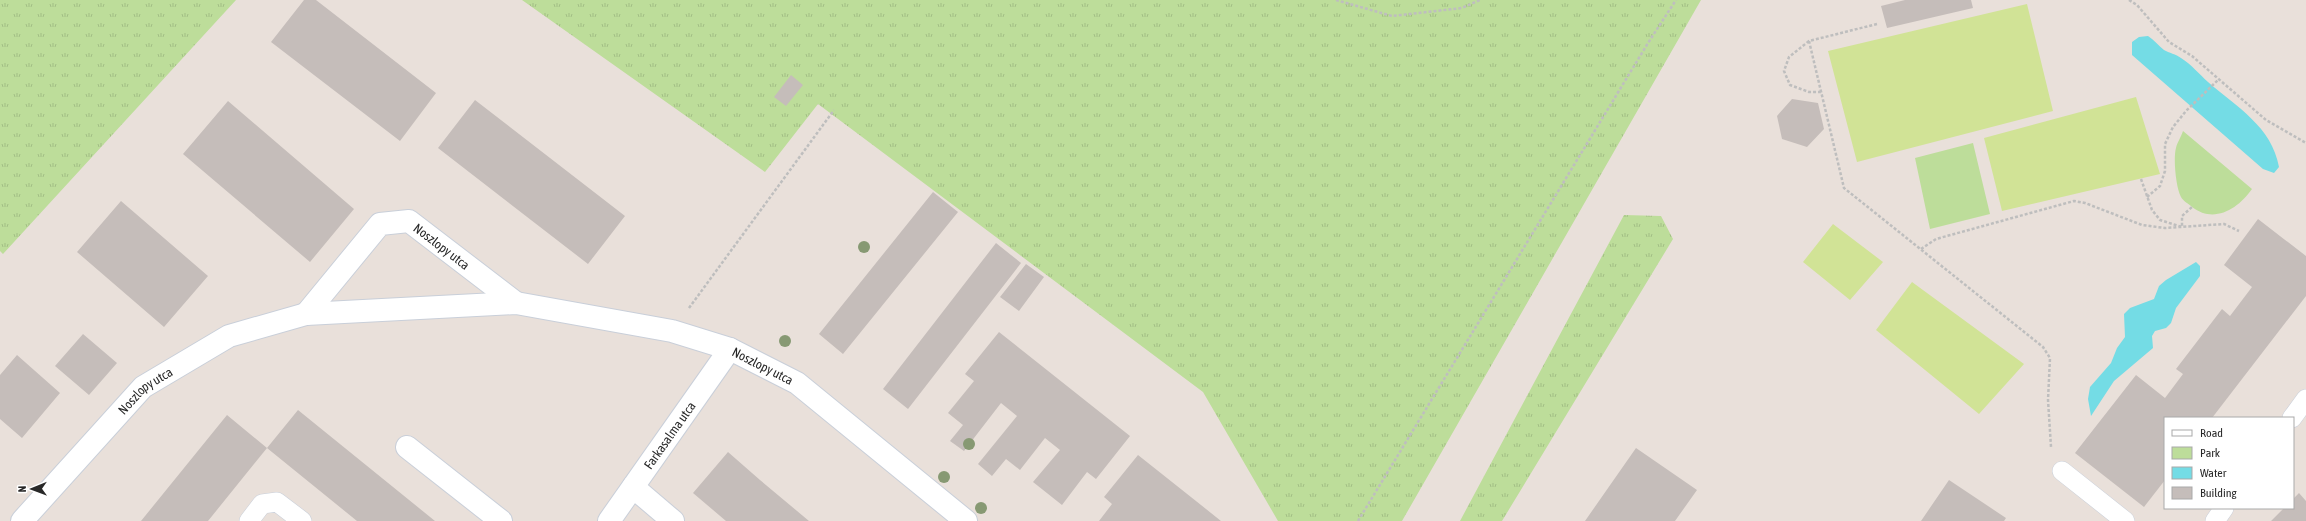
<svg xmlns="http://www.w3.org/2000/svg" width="2306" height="521" font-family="'Asap Condensed',sans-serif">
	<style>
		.grass { fill: url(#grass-tufts) }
		.park { fill: #bddd9a }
		.pitch { fill: #d1e396 }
		.water { fill: #74dce5 }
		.building { fill: #c5bdba }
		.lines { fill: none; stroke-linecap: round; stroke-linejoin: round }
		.service-casing { stroke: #c9cfd9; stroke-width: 20 }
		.minor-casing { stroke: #c9cfd9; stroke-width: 24 }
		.path { stroke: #bebebe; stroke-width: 2.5; stroke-dasharray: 3 2; stroke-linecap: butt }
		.service { stroke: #fff; stroke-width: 19 }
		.minor { stroke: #fff; stroke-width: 22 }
		.tree { fill: #879973 }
		.labels { text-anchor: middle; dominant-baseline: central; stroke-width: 3; stroke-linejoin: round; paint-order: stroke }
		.street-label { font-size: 13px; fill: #282828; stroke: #fff }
	</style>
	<defs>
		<pattern id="grass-tufts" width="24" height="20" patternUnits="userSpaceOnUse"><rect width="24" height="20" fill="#bddd9a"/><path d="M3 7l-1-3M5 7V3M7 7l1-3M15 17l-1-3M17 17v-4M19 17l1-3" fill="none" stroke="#a2be85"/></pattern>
	</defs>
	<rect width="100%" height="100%" fill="#e9e0da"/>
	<!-- grass -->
	<path class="grass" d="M 0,0 L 236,0 L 3,254 L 0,251 Z
		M 522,0 L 1701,0 L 1402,521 L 1278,521 L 1203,392 L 818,104 L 765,172 Z
		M 1624,215 L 1661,216 L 1673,239 L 1502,521 L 1460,521 Z"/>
	<!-- park -->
	<path class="park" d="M 2183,131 L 2252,189 C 2238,209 2214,224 2192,207 C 2189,204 2183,201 2181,197 C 2176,188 2173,158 2176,148 C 2177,143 2181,137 2183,131 Z
		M 1973,143 L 1990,214 L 1930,229 L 1915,158 Z"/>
	<!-- pitch -->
	<path class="pitch" d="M 2027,4 L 2053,111 L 1857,162 L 1828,51 Z
		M 2136,97 L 2160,174 L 2002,211 L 1984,138 Z
		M 1833,224 L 1883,262 L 1850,300 L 1803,262 Z
		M 1912,282 L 2024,364 L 1979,414 L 1876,330 Z"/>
	<!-- water -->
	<path class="water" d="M 2148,36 C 2154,40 2159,46 2164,50 C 2169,53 2176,54 2181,58 C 2192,65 2199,74 2208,82 C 2237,107 2272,127 2279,167 L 2274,173 L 2263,169 L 2132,55 L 2132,42 L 2139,37 Z
		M 2196,262 L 2200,266 L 2200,276 L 2176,308 L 2171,323 L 2166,328 L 2155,331 L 2152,336 L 2153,348 L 2114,381 L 2091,416 L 2088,399 L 2090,387 L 2111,363 L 2117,348 L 2125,337 L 2124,314 L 2130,308 L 2154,299 L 2159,286 L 2166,280 Z"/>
	<!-- building -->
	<path class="building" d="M 304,0 L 316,0 L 436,93 L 400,141 L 271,42 Z
		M 1905,0 L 1971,0 L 1973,8 L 1887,28 L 1881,6 Z
		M 791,75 L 803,85 L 786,106 L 774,97 Z
		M 1792,99 L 1818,103 L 1824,129 L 1807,147 L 1782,139 L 1777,116 Z
		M 475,100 L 625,216 L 588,264 L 438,148 Z
		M 228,101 L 354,209 L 310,262 L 183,154 Z
		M 933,192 L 958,212 L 843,354 L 819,334 Z
		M 121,201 L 208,276 L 164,327 L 77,252 Z
		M 2258,219 L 2306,256 L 2306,296 L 2212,418 L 2165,418 L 2165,480 L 2144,507 L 2075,453 L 2136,375 L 2165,398 L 2183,374 L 2176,369 L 2222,309 L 2230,316 L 2252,287 L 2224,265 Z
		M 996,243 L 1021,263 L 908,409 L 883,389 Z
		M 1026,264 L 1044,277 L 1019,311 L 1000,297 Z
		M 999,332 L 1130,436 L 1096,479 L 1087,472 L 1062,505 L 1033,482 L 1060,450 L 1045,438 L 1020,470 L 1006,459 L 992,476 L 978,464 L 1017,416 L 1001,403 L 964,451 L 950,441 L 963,425 L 948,413 L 974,381 L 965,374 Z
		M 83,334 L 117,363 L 89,395 L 55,366 Z
		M 17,355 L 60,393 L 22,438 L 0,419 L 0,375 Z
		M 298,410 L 435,521 L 357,521 L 267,448 L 208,521 L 141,521 L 227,415 L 267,448 Z
		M 1636,448 L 1697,490 L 1675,521 L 1585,521 Z
		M 728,452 L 760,480 L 809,521 L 726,521 L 693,493 Z
		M 1138,455 L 1201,505 L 1221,521 L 1099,521 L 1112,504 L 1104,497 Z
		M 1949,480 L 2006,518 L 2004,521 L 1921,521 Z
		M 2299,493 L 2306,501 L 2306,521 L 2271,521 L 2284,508 L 2293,508 L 2293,499 Z"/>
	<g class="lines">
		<defs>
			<path id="service" d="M 2292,418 L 2306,399
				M 2062,471 L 2125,521
				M 249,521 L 262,504 L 277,502 L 302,521
				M 2215,521 L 2224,508"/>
			<g id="minor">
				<path id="s1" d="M 306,314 L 380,224 L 409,221 L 516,303"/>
				<path d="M 407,447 L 501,521"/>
				<path d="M 633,487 L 673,521"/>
				<path id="s2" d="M 22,521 L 143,387 L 229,336 L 306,314 L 516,303 L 672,331 L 730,349 L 797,383 L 966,521"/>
				<path id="s3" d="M 609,521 L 730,349"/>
			</g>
		</defs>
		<!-- service casing -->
		<use href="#service" class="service-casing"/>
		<!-- minor casing -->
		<use href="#minor" class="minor-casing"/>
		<!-- path -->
		<path class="path" d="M 1336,0 L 1392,16 L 1462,8 L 1480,0
			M 2129,0 L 2137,5 L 2169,42 L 2192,56 L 2266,120 L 2306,143
			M 1877,24 L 1809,41 L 1844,188 L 2043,347 L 2050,358 L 2048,400 L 2051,447
			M 1809,41 L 1789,57 L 1784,71 L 1790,85 L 1809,92 L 1821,92
			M 2141,179 L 2152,210 L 2160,220 L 2182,227 L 2182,216 L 2192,207
			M 2147,197 L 2160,186 L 2165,171 L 2165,144 L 2173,127 L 2186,111 L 2219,79
			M 1921,249 L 1936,239 L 2074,201 L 2085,203 L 2142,225 L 2165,228 L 2224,224 L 2239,231
			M 689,308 L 834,110
			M 1358,521 L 1648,43 L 1676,0"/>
		<!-- service -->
		<use href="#service" class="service"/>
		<!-- minor -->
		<use href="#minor" class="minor"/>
	</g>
	<!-- trees -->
	<g class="tree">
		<circle cx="864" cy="247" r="6"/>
		<circle cx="785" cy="341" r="6"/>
		<circle cx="969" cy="444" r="6"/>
		<circle cx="944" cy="477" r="6"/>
		<circle cx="981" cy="508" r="6"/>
	</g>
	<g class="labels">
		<!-- street labels -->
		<g class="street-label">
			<text stroke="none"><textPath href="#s1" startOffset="187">Noszlopy utca</textPath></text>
			<text stroke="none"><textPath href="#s2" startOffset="827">Noszlopy utca</textPath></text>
			<text stroke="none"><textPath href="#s2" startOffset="180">Noszlopy utca</textPath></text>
			<text stroke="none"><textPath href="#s3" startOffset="105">Farkasalma utca</textPath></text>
		</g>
	</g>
	<!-- legend -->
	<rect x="2164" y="417" width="130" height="92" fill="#ffffff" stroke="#a9a9a9"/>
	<rect x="2172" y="430" width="20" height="6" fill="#ffffff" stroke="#a9a9a9"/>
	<text x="2200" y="437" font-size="12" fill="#282828">Road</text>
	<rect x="2172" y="447" width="20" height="12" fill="#bddd9a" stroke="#a9a9a9"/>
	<text x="2200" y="457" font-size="12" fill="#282828">Park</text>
	<rect x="2172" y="467" width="20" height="12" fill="#74dce5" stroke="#a9a9a9"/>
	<text x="2200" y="477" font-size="12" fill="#282828">Water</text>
	<rect x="2172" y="487" width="20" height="12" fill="#c5bdba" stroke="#a9a9a9"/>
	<text x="2200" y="497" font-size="12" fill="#282828">Building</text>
	<!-- north arrow -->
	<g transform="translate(32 489) rotate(269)" stroke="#ffffff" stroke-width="3" paint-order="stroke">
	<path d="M0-3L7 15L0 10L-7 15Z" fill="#282828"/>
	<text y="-6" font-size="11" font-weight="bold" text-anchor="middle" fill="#282828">N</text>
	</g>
</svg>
